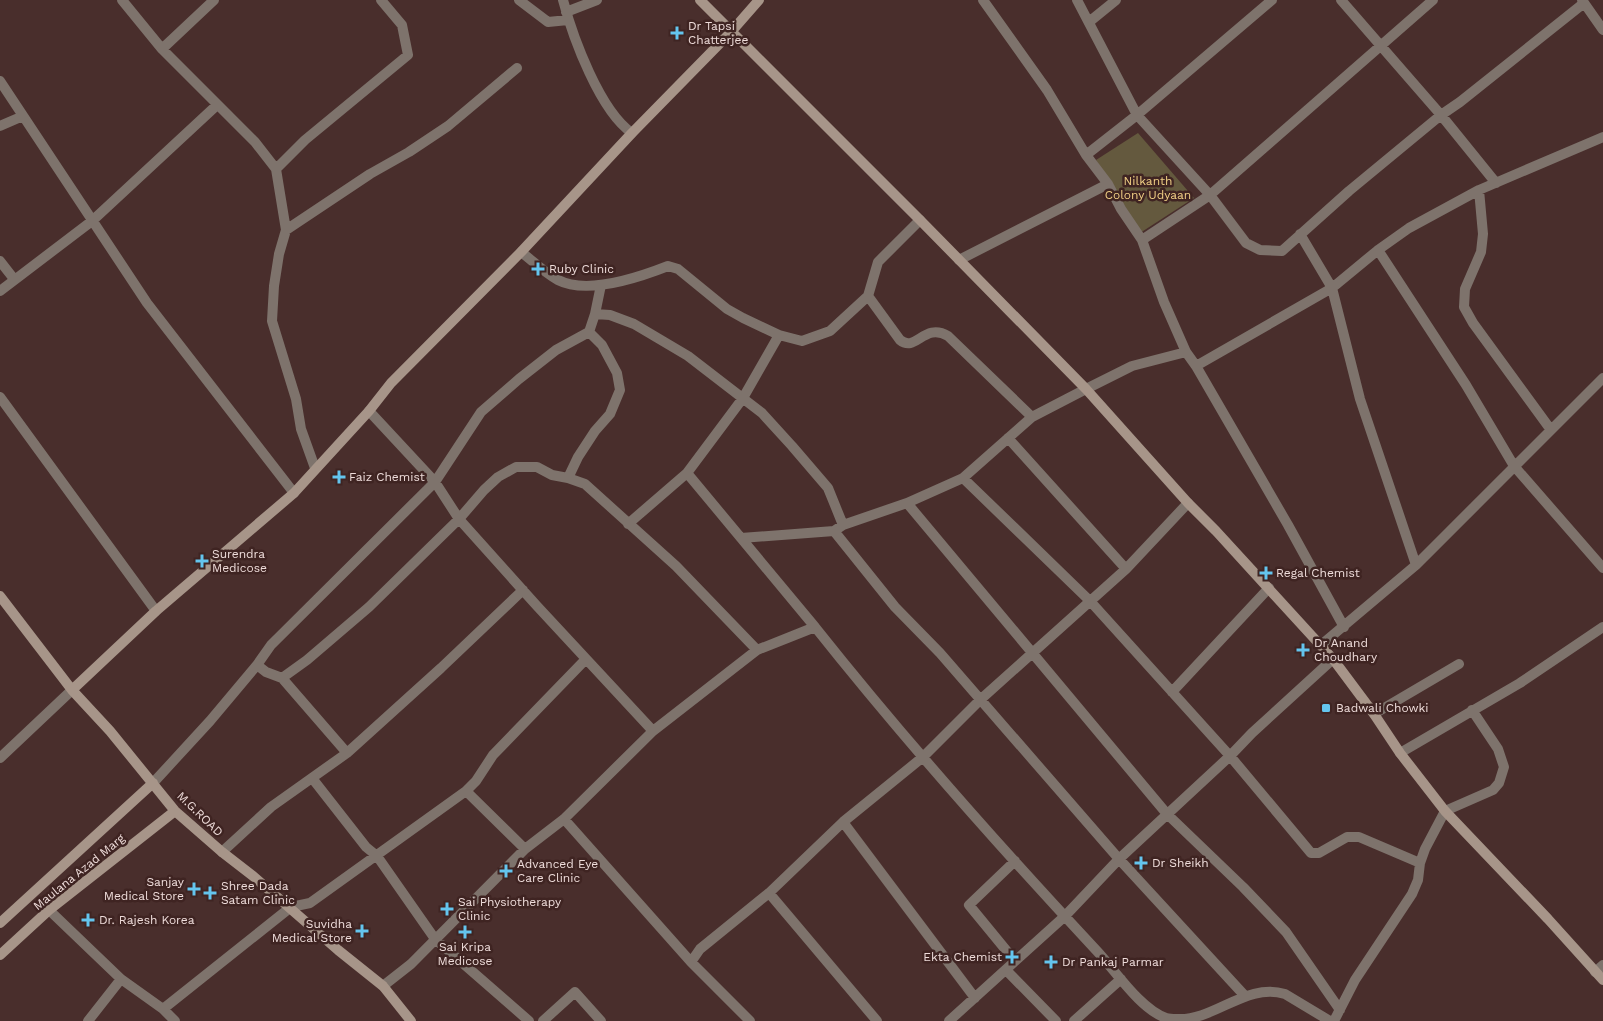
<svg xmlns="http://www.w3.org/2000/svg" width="1603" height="1021" font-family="'Work Sans',sans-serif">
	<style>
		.green { fill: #64593e }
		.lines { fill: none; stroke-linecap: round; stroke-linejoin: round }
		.street { stroke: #7e736c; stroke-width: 10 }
		.secondary { stroke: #a79589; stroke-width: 10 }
		.poi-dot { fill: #64c5ee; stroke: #3f2422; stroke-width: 2 }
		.labels { text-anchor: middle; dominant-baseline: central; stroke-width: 5; stroke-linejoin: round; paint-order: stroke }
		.poi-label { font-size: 12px; fill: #eedcda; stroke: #3f2422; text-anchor: start }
		.park-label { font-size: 12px; fill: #f0cf85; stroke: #3f2422 }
		.street-label { font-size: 12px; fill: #eedcda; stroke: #3f2422 }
	</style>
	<rect width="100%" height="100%" fill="#492e2c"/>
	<!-- green -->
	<path class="green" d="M 1138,133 L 1194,198 L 1140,233 L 1096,160 Z"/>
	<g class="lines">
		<!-- street -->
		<path class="street" d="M 122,0 L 162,49 L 255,142 L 276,169 L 286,230 L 279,254 L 274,286 L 272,321 L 296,399 L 301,429 L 315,468
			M 519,0 L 548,22 L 568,20
			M 563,0 C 573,38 600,111 632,133
			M 983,0 L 1047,90 L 1086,155 L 1108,184 L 1121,209 L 1142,240 L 1164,302 L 1186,352 L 1196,366 L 1288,525 L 1344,627
			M 1077,0 L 1137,115 L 1210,195 L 1246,243 L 1260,250 L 1282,251 L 1349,191 L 1441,115 L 1460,102 L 1584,3
			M 1341,0 L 1441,115 L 1496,183
			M 1582,0 L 1603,30
			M 566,12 L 597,0
			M 1089,22 L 1116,0
			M 162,49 L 214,0
			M 0,81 L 147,303 L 294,493
			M 0,126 L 23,116
			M 1086,155 L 1137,115 L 1272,0
			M 276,169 L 305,140 L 408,55 L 402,25 L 381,0
			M 1479,190 L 1483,234 L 1481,252 L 1465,289 L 1464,307 L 1473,323 L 1551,430
			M 286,230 L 370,174 L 409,152 L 448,126 L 517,68
			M 1300,234 L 1332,288 L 1360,399 L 1416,565
			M 1142,240 L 1210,195 L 1433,0
			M 1378,250 L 1466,385 L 1514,466 L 1603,568
			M 521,252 C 533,261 545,273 558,280 C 587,295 640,277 668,266 L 678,269 L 727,309 L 743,318 L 779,335 L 802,341 L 830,331 L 868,296 L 878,262 L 920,220
			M 959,260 L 1108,184
			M 0,261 L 14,279
			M 0,291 L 92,221 L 217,105
			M 868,296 L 900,340 C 916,353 924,322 948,336 L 1032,417
			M 595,314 L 610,315 L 634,324 L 688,356 L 762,413 L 792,446 L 828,488 L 843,525
			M 1196,366 L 1332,288 L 1378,250 L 1409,228 L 1479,190 L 1603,137
			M 0,397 L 156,611
			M 369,411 L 435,482 L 459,519 L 537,606 L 653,731
			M 1008,438 L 1126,569
			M 687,473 L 815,627
			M 568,478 L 578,457 L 595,431 L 610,414 L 620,390 L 617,373 L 602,345 L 589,332 L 595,314 L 601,285
			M 963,478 L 1090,601 L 1230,756 L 1311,853 L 1319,853 L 1347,837 L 1359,837 L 1420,863
			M 907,503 L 1167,814 L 1243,887 L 1286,932 L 1340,1010
			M 628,524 L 687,473 L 743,398 L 779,335
			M 834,531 L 895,607 L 940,653 L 1119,859 L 1245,996
			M 741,538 L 834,531 L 843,525 L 907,503 L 963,478 L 1032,417 L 1086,389 L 1132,366 L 1186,352
			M 1321,645 L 1416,565 L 1603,378
			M 257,665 L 266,672 L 282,678 L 307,660 L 369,607 L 459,519 L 484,490 L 498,477 L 516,467 L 537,467 L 552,475 L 568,478 L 585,484 L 676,566 L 757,650
			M 282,678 L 347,753
			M 1172,692 L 1269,588
			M 1374,714 L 1459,664
			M 1400,753 L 1520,683 L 1603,627
			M 0,758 L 72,690
			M 312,778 L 366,847 L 377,856 L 435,939 L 529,1021
			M 153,783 L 210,721 L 257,665 L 271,645 L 435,482 L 481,412 L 519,379 L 556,350 L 589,332
			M 466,791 L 525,849
			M 564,819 L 691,962 L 750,1021
			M 843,822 L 975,998
			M 222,852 L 271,807 L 347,753 L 441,668 L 523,590
			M 769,893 L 877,1021
			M 49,910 L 121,979 L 163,1009 L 291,907 L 310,903 L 466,791 L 476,781 L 493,755 L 586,659
			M 1015,961 L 969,905 L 1015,861
			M 691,962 L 700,949 L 769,893 L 843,822 L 923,757 L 980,700 L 1126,569 L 1188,503
			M 1006,970 L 1056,1021
			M 1595,972 L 1603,965
			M 383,986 L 411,964 L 525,849 L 564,819 L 653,731 L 757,650 L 815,627 C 904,739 999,846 1096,950 C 1115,970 1140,1009 1166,1018 C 1169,1019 1174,1019 1177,1019 C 1215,1021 1246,982 1285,994 L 1330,1021
			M 163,1009 L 175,1021
			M 88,1021 L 121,979
			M 543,1021 L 575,992 L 601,1021
			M 949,1021 L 1065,916 L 1119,859 L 1230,756 L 1252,733 L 1333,659
			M 1074,1021 L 1121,979
			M 1334,1021 L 1355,980 L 1412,894 L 1418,880 L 1420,863 L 1425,849 L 1445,811 L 1493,790 L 1499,783 L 1504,767 L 1498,749 L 1472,710"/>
		<!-- secondary -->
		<path class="secondary" d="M 700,0 L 920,220 L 1086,389 L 1188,503 L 1216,531 L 1333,659 L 1374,714 L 1400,753 L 1445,811 L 1548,919 L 1603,980
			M 0,596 L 72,690 L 110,731 L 175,811 L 222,852 L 253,876 L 338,950 L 383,986 L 411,1021
			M 72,690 L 156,611 L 294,493 L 369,411 L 391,383 L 521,252 L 632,133 L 731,32 L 759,0
			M 0,923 L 153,783
			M 0,955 L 49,910 L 175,811"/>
	</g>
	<!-- markers -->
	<g class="poi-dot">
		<path d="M674.5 25.5h5v5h5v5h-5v5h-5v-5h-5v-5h5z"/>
		<path d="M535.5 261.5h5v5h5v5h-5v5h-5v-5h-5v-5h5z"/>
		<path d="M336.5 469.5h5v5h5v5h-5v5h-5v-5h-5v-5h5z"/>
		<path d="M199.5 553.5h5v5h5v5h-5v5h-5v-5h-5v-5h5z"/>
		<path d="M1263.5 565.5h5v5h5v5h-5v5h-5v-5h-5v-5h5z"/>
		<path d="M1300.5 642.5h5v5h5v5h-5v5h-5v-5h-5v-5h5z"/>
		<rect x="1321" y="703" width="10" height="10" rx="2.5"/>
		<path d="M1138.5 855.5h5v5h5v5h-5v5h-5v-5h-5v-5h5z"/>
		<path d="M503.5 863.5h5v5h5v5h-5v5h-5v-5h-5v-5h5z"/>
		<path d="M191.5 881.5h5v5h5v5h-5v5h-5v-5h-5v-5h5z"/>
		<path d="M207.5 885.5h5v5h5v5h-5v5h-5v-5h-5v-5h5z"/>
		<path d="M444.5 901.5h5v5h5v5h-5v5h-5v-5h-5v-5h5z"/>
		<path d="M85.5 912.5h5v5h5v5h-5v5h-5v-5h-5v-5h5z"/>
		<path d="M359.5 923.5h5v5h5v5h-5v5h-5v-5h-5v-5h5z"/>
		<path d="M462.5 924.5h5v5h5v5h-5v5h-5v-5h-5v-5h5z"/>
		<path d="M1009.5 949.5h5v5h5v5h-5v5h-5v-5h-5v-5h5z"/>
		<path d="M1048.5 954.5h5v5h5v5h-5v5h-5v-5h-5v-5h5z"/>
	</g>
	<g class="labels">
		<!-- poi labels -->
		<g class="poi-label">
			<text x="688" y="26">Dr Tapsi<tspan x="688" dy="14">Chatterjee</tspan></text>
			<text x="549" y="269">Ruby Clinic</text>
			<text x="349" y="477">Faiz Chemist</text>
			<text x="212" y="554">Surendra<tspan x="212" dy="14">Medicose</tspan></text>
			<text x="1276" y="573">Regal Chemist</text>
			<text x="1314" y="643">Dr Anand<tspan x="1314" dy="14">Choudhary</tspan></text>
			<text x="1336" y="708">Badwali Chowki</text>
			<text x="1152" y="863">Dr Sheikh</text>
			<text x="517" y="864">Advanced Eye<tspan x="517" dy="14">Care Clinic</tspan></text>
			<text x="184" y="882" text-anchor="end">Sanjay<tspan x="184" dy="14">Medical Store</tspan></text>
			<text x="221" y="886">Shree Dada<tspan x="221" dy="14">Satam Clinic</tspan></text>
			<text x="458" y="902">Sai Physiotherapy<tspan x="458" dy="14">Clinic</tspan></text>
			<text x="99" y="920">Dr. Rajesh Korea</text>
			<text x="352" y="924" text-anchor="end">Suvidha<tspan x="352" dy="14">Medical Store</tspan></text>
			<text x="465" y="947" text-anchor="middle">Sai Kripa<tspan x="465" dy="14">Medicose</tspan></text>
			<text x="1002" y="957" text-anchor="end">Ekta Chemist</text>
			<text x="1062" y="962">Dr Pankaj Parmar</text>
		</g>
		<!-- park labels -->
		<g class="park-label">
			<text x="1148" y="181">Nilkanth<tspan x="1148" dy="14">Colony Udyaan</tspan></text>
		</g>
		<!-- street labels -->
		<g class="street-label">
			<text transform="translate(200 814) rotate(44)">M.G.ROAD</text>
			<text transform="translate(79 872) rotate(-39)">Maulana Azad Marg</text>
		</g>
	</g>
</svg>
